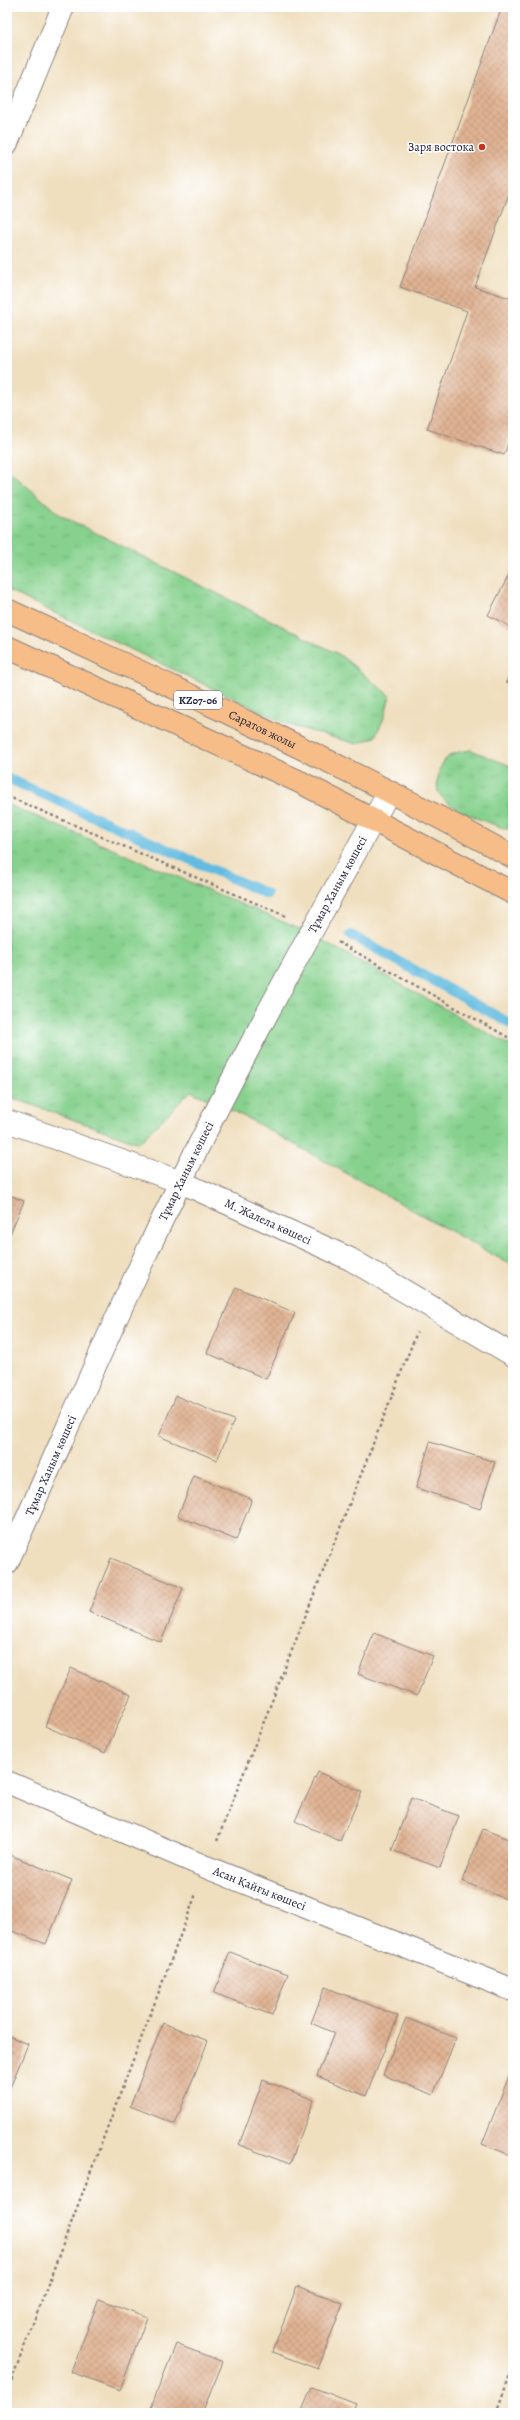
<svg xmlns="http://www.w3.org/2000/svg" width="520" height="2420" font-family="Alegreya,serif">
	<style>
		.grass { fill: url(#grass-tufts); stroke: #547a64 }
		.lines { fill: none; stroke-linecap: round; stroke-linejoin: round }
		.stream { stroke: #63bbe0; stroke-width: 10 }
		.building { fill: url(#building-cross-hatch) }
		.minor-casing { stroke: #89807d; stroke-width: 24 }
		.major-casing { stroke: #89807d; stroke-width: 24 }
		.path { stroke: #89807d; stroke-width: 2.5; stroke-dasharray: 3 3; stroke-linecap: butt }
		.minor { stroke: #fff; stroke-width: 22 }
		.major { stroke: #f7bd88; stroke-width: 22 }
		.poi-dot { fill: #c8321e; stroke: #fff; stroke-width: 1.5 }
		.labels { text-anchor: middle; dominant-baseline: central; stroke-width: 3; stroke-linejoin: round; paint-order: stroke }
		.shield { fill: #fff; stroke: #646476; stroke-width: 1 }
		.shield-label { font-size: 11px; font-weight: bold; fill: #22223b }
		.poi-label { font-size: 12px; fill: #22223b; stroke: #fff; text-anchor: end }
		.street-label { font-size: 12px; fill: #22223b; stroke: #fff }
	</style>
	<defs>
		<pattern id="grass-tufts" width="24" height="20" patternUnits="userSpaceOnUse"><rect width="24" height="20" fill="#87d18e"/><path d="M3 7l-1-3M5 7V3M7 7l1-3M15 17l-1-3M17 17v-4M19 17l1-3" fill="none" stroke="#74b37b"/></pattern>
		<pattern id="building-cross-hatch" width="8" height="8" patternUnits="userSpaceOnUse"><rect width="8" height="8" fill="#e0b393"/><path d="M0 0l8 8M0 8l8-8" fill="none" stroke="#c09a80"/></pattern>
	</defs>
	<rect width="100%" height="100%" fill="#fff"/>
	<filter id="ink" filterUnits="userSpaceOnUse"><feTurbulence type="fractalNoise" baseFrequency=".025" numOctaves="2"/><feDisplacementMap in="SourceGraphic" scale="8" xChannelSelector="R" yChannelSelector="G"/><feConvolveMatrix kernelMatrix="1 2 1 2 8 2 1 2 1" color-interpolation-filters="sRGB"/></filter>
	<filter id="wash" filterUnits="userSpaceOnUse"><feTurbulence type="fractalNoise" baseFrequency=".012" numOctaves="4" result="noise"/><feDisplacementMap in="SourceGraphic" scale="16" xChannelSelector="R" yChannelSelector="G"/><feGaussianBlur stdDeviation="0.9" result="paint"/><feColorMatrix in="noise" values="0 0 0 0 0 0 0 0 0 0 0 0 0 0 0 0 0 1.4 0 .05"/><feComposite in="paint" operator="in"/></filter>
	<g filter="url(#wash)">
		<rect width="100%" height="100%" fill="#f0dfbf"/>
		<!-- grass -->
		<path class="grass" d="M 7,469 L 60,515 L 340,655 L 390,696 L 384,718 L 375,737 L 357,744 L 289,725 L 7,590 Z
			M 471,750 L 513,767 L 513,831 C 495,825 444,809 438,791 C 436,784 438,777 440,770 C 444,754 457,752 471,750 Z
			M 7,804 L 309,933 L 513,1047 L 513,1266 L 249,1119 L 191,1091 L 139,1143 L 7,1096 Z"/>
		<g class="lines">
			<!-- stream -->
			<path class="stream" d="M 7,778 L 267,894
				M 351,935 L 513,1025"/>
		</g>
		<g id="blocks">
			<!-- building -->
			<path class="building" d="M 502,7 L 513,7 L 513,183 L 475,287 L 513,299 L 513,429 L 504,455 L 427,429 L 467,311 L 400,287 Z
				M 513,567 L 513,628 L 488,615 Z
				M 513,667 L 513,685 L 506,682 Z
				M 7,1194 L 24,1201 L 7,1241 Z
				M 236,1287 L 295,1313 L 266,1379 L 207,1353 Z
				M 176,1396 L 234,1420 L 217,1460 L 159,1436 Z
				M 430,1442 L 495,1462 L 480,1509 L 416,1488 Z
				M 194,1476 L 252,1499 L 236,1540 L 178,1516 Z
				M 111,1558 L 183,1588 L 161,1642 L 89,1612 Z
				M 374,1633 L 433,1656 L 417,1696 L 358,1674 Z
				M 71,1668 L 131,1695 L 105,1753 L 45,1726 Z
				M 318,1772 L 362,1792 L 340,1841 L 295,1821 Z
				M 411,1798 L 459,1816 L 440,1868 L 392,1850 Z
				M 483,1829 L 513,1841 L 513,1902 L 462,1881 Z
				M 10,1855 L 72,1880 L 46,1944 L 7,1929 L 7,1862 Z
				M 230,1952 L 288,1974 L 272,2015 L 214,1993 Z
				M 325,1987 L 398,2016 L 366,2096 L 317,2076 L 334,2033 L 311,2023 Z
				M 406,2018 L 456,2038 L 433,2095 L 383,2075 Z
				M 163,2023 L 208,2041 L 175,2124 L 130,2106 Z
				M 7,2035 L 28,2044 L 7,2095 Z
				M 513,2066 L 513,2156 L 482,2144 Z
				M 263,2080 L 314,2100 L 290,2164 L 239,2145 Z
				M 297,2286 L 343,2303 L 318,2369 L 272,2352 Z
				M 99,2299 L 147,2317 L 120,2390 L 71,2372 Z
				M 176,2344 L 223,2362 L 202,2413 L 166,2413 L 151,2407 Z
				M 312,2387 L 356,2404 L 352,2413 L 301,2413 Z"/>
		</g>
	</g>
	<g filter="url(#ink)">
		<use href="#blocks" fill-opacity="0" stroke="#89807d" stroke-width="1"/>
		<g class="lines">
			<defs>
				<g id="minor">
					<path d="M 7,143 L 63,7"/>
					<path id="s1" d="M 7,1121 L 181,1182 L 350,1259 L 513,1355"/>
					<path id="s2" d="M 7,1563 C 51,1466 93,1368 138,1271 C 214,1107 301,949 389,792"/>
					<path id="s3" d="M 7,1782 L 206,1867 L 513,1990"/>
				</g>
				<g id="major">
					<path id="s4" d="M 7,610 C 177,689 348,766 513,857"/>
					<path d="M 7,647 L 300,782 L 513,893"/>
				</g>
			</defs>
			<!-- minor casing -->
			<use href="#minor" class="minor-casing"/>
			<!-- major casing -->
			<use href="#major" class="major-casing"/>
			<!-- path -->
			<path class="path" d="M 7,796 L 288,917
				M 338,942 L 513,1040
				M 217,1841 L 417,1332
				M 7,2392 L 196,1894
				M 496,2413 L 513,2367"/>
			<!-- minor -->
			<use href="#minor" class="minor"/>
			<!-- major -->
			<use href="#major" class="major"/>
		</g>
	</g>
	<!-- markers -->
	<circle class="poi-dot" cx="482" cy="147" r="4"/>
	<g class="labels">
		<!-- shield labels -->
		<rect class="shield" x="174" y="691" width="48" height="18" rx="3"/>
		<g class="shield-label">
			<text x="198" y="700">KZ07-06</text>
		</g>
		<!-- poi labels -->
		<g class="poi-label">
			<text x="474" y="147">Заря востока</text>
		</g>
		<!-- street labels -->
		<g class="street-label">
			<text stroke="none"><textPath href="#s4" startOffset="282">Саратов жолы</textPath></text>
			<text stroke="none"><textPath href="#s2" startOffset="755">Тұмар Ханым көшесі</textPath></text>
			<text stroke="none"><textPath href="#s2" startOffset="431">Тұмар Ханым көшесі</textPath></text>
			<text stroke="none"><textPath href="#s1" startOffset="280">М. Жалела көшесі</textPath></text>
			<text stroke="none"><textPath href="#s2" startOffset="107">Тұмар Ханым көшесі</textPath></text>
			<text stroke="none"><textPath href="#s3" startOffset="274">Асан Қайғы көшесі</textPath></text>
		</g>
	</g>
	<!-- margin -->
	<rect width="520" height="2420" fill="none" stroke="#fff" stroke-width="24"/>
</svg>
